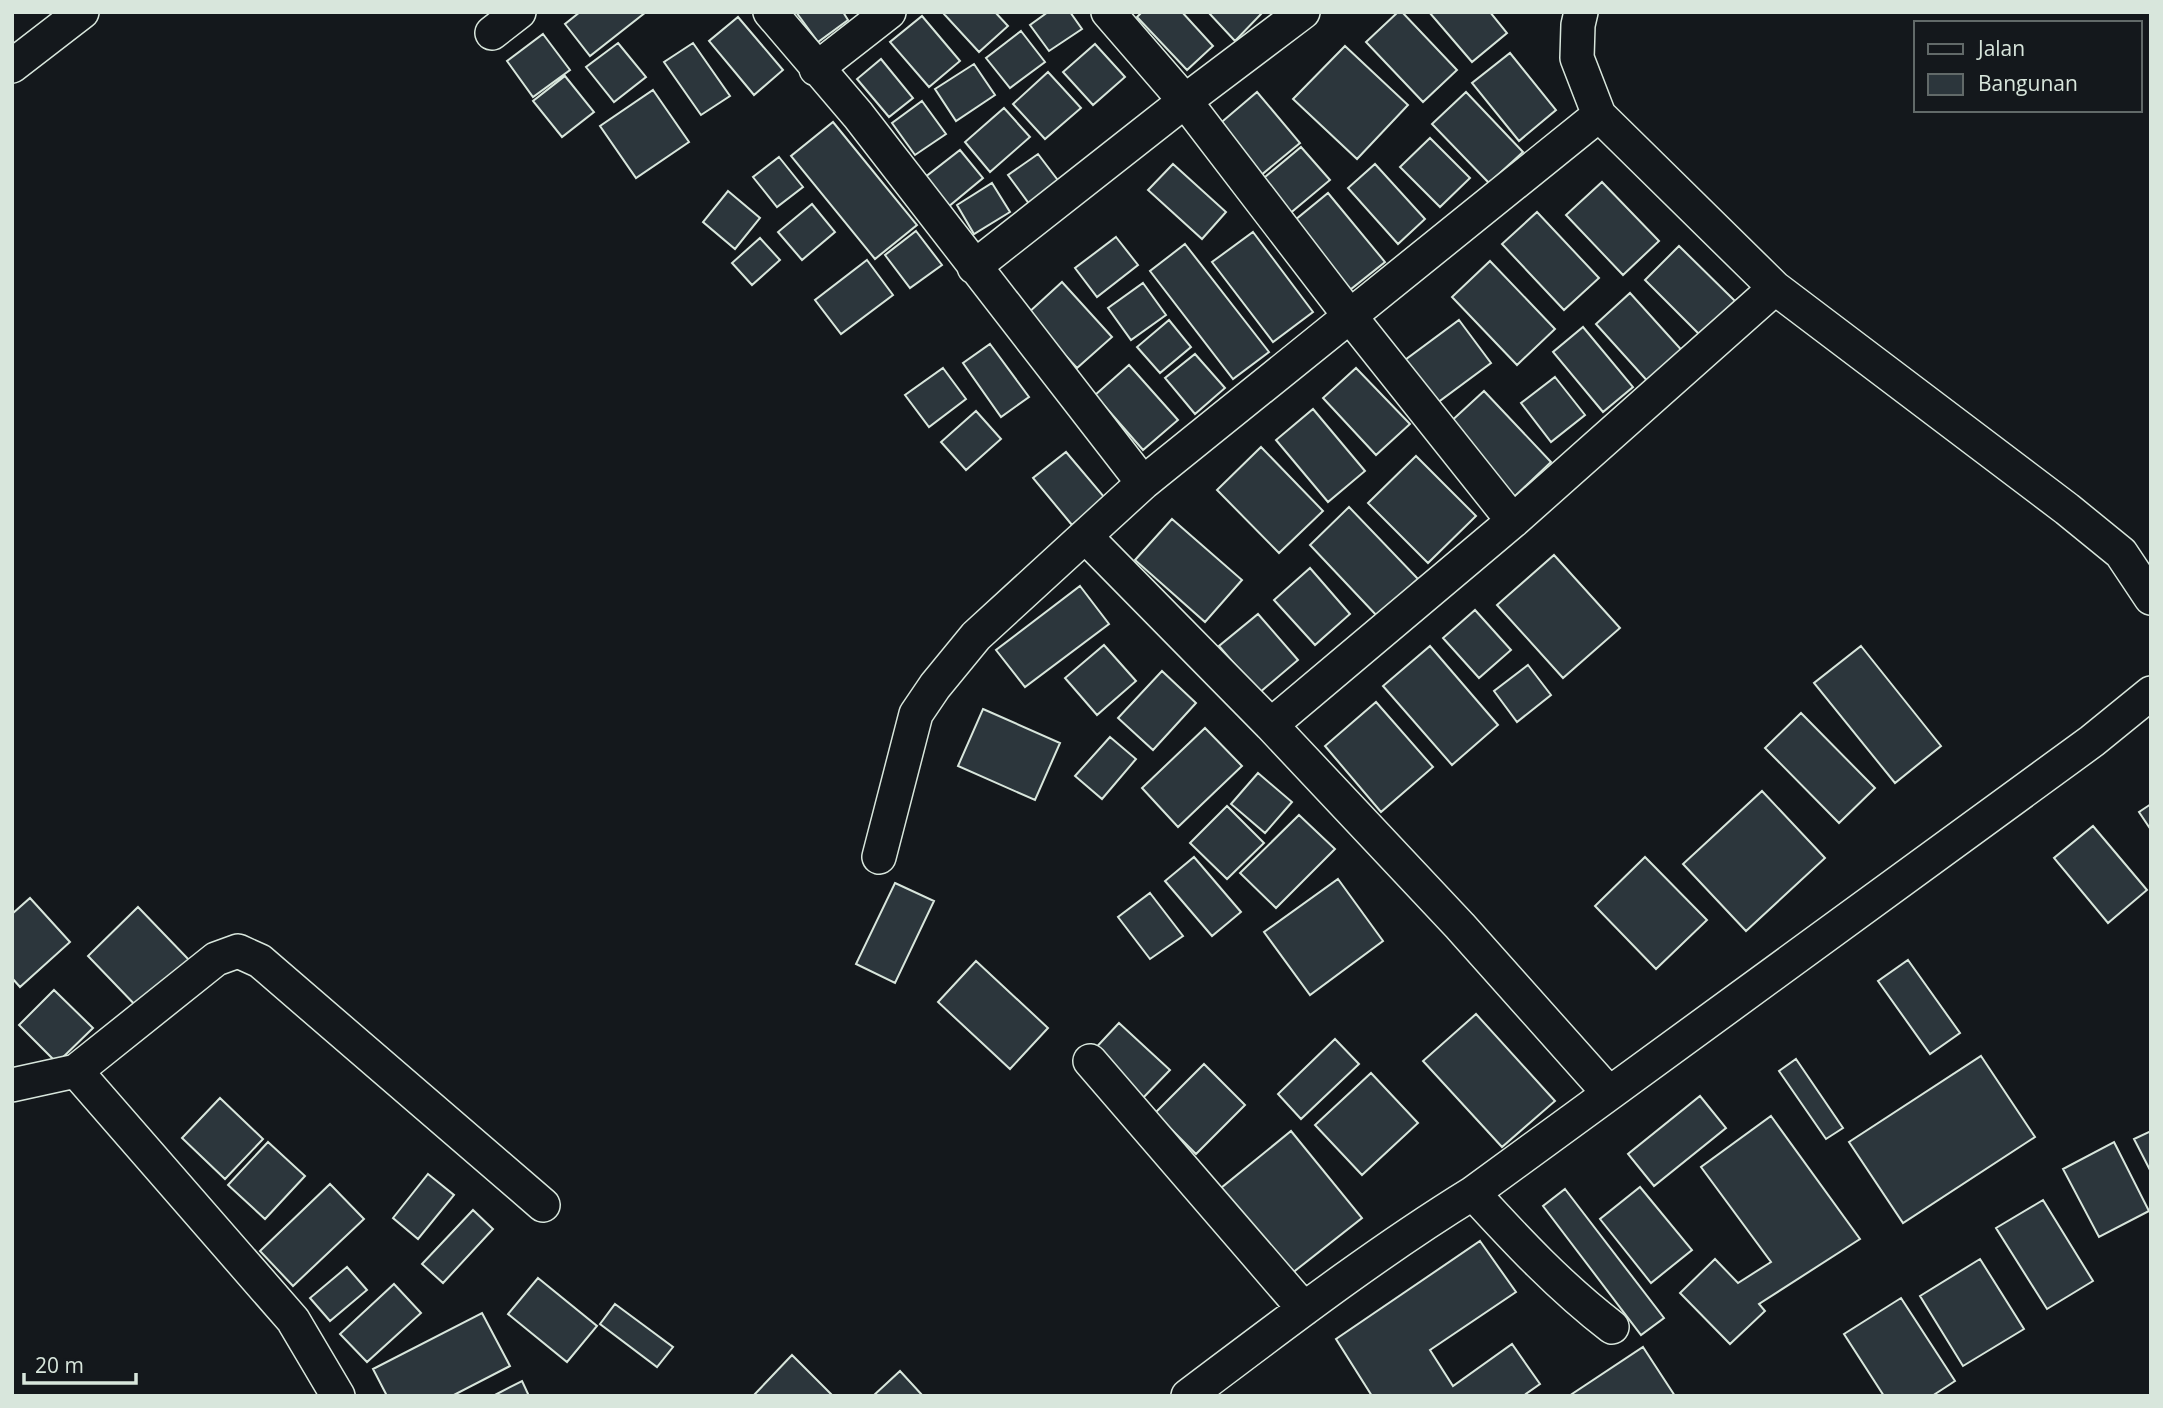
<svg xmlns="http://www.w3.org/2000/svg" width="2163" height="1408" font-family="'Open Sans',sans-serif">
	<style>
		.building { fill: #2c363c; stroke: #d8e6dc; stroke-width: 2 }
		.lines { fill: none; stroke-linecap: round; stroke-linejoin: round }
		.street-casing { stroke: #d8e6dc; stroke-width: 36 }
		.street { stroke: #14181c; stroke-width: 33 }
	</style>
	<rect width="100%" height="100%" fill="#14181c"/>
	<!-- building -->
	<path class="building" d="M 580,12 L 646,12 L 590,56 L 565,24 Z
		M 796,12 L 843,12 L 848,20 L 818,42 Z
		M 946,12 L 995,12 L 1008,26 L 979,52 L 944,14 Z
		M 1048,12 L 1070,12 L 1082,29 L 1049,51 L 1030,25 Z
		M 1142,12 L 1182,12 L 1213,46 L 1187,70 L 1137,17 Z
		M 1208,12 L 1263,12 L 1235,41 Z
		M 1398,12 L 1402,12 L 1457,70 L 1423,102 L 1366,42 Z
		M 1429,12 L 1490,12 L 1507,33 L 1472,62 Z
		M 922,16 L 960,61 L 929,87 L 890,42 Z
		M 738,17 L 783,70 L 754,95 L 709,41 Z
		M 1021,31 L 1045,62 L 1010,88 L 986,58 Z
		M 543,34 L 570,70 L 533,97 L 507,61 Z
		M 618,43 L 646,77 L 614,102 L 586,67 Z
		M 693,43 L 730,96 L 701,115 L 664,62 Z
		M 1095,44 L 1125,77 L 1093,105 L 1063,72 Z
		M 1345,46 L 1408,105 L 1357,159 L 1293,99 Z
		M 1510,53 L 1556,110 L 1519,141 L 1472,83 Z
		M 881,59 L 913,98 L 889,117 L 857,79 Z
		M 974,64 L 995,95 L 956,121 L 935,89 Z
		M 1048,72 L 1081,108 L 1045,139 L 1013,104 Z
		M 565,76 L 594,112 L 562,137 L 533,101 Z
		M 653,90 L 689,142 L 636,178 L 600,126 Z
		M 1257,92 L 1300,143 L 1260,176 L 1217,126 Z
		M 1466,92 L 1523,152 L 1489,183 L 1432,124 Z
		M 922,101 L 946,134 L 915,155 L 892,123 Z
		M 1004,108 L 1030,137 L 990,172 L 965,142 Z
		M 833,122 L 917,225 L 875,259 L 791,156 Z
		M 1430,138 L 1470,178 L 1440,207 L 1400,167 Z
		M 1301,147 L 1330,180 L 1288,215 L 1259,182 Z
		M 960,150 L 983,178 L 948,207 L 924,178 Z
		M 1038,154 L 1060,183 L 1030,205 L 1008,175 Z
		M 779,157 L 803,187 L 777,207 L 753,177 Z
		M 1173,164 L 1226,212 L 1202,239 L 1148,190 Z
		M 1375,164 L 1425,219 L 1398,244 L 1348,188 Z
		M 1602,182 L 1659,241 L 1623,275 L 1566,215 Z
		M 992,183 L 1010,212 L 974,234 L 957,205 Z
		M 728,191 L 760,218 L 735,249 L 703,222 Z
		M 1328,193 L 1385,262 L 1346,293 L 1289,225 Z
		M 812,204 L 835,232 L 802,260 L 778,232 Z
		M 1537,212 L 1599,278 L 1564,310 L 1502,244 Z
		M 916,231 L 942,265 L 910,288 L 885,255 Z
		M 1253,232 L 1313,312 L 1273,342 L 1212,262 Z
		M 1116,237 L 1138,265 L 1097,297 L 1075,268 Z
		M 760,238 L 780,260 L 752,285 L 732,263 Z
		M 1185,244 L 1269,352 L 1233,379 L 1150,271 Z
		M 1679,246 L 1735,301 L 1700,335 L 1645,280 Z
		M 867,260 L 893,295 L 841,334 L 815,300 Z
		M 1490,261 L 1555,329 L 1517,365 L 1452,297 Z
		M 1062,282 L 1112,337 L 1077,368 L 1027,314 Z
		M 1143,283 L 1166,315 L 1131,340 L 1108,308 Z
		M 1630,293 L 1686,355 L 1651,385 L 1596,324 Z
		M 1169,320 L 1191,347 L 1160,373 L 1137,347 Z
		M 1459,320 L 1491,363 L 1437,403 L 1405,360 Z
		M 1583,327 L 1633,387 L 1603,412 L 1553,352 Z
		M 990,344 L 1029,397 L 1001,417 L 963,363 Z
		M 1195,354 L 1225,388 L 1195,414 L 1165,378 Z
		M 1129,365 L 1178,420 L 1143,450 L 1095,395 Z
		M 943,368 L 966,399 L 929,427 L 905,395 Z
		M 1356,368 L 1410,424 L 1376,455 L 1323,398 Z
		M 1555,377 L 1585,415 L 1551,442 L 1521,403 Z
		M 1484,391 L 1551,462 L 1514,497 L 1447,425 Z
		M 1313,409 L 1365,471 L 1328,502 L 1276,440 Z
		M 976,411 L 1001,439 L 966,470 L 941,442 Z
		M 1261,447 L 1323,511 L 1279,553 L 1217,490 Z
		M 1066,452 L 1105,498 L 1072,525 L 1033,478 Z
		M 1416,456 L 1476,516 L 1428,563 L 1368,503 Z
		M 1349,507 L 1418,579 L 1378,617 L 1310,545 Z
		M 1172,519 L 1242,580 L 1205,622 L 1135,560 Z
		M 1554,555 L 1620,628 L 1563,678 L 1497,605 Z
		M 1310,568 L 1350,614 L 1315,645 L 1274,600 Z
		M 1080,586 L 1109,624 L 1025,687 L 996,650 Z
		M 1475,610 L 1511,650 L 1479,678 L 1443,638 Z
		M 1258,614 L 1298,660 L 1259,693 L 1219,646 Z
		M 1104,645 L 1136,681 L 1097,715 L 1065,678 Z
		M 1430,646 L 1498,725 L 1452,765 L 1383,686 Z
		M 1861,646 L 1941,746 L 1895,783 L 1814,683 Z
		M 1528,665 L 1551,695 L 1517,722 L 1494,691 Z
		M 1162,671 L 1196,703 L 1153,750 L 1118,718 Z
		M 1376,702 L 1433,767 L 1381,812 L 1325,746 Z
		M 983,709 L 1060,743 L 1035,800 L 958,766 Z
		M 1801,713 L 1875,788 L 1839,823 L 1765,748 Z
		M 1205,728 L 1242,766 L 1178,827 L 1142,788 Z
		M 1110,737 L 1136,759 L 1102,799 L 1075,776 Z
		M 1258,773 L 1292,802 L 1265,833 L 1231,804 Z
		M 1762,791 L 1825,858 L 1746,931 L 1683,864 Z
		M 2151,804 L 2151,830 L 2139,812 Z
		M 1227,806 L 1264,843 L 1227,879 L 1190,843 Z
		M 1299,815 L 1335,849 L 1276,908 L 1240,873 Z
		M 2093,826 L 2147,890 L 2108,923 L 2054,858 Z
		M 1194,857 L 1241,912 L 1212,936 L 1165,881 Z
		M 1645,857 L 1707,920 L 1656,969 L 1595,906 Z
		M 1338,879 L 1383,941 L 1310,995 L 1264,932 Z
		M 895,883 L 934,901 L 895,983 L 856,964 Z
		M 1150,893 L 1183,936 L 1150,959 L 1118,917 Z
		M 30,898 L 70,942 L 20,987 L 12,978 L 12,914 Z
		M 138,907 L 190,961 L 140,1010 L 88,956 Z
		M 1908,960 L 1960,1033 L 1930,1054 L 1878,981 Z
		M 976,961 L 1048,1028 L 1010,1069 L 938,1002 Z
		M 54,990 L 93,1028 L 57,1063 L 19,1025 Z
		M 1476,1014 L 1555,1101 L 1502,1147 L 1423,1061 Z
		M 1119,1023 L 1170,1070 L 1140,1101 L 1090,1054 Z
		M 1335,1039 L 1359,1064 L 1301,1119 L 1278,1094 Z
		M 1981,1056 L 2035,1137 L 1903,1223 L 1849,1142 Z
		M 1796,1059 L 1843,1128 L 1826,1139 L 1779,1071 Z
		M 1204,1064 L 1245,1105 L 1196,1154 L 1155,1113 Z
		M 1371,1073 L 1418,1123 L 1362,1175 L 1315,1125 Z
		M 1700,1096 L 1726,1128 L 1654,1186 L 1628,1154 Z
		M 220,1098 L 263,1139 L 225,1179 L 182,1138 Z
		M 1771,1116 L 1860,1239 L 1759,1304 L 1765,1311 L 1730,1344 L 1680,1293 L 1715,1259 L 1738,1283 L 1771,1262 L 1701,1167 Z
		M 1291,1131 L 1362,1218 L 1291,1274 L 1221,1188 Z
		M 2151,1131 L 2151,1172 L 2134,1139 Z
		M 268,1142 L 305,1176 L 265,1219 L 228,1185 Z
		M 2114,1142 L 2149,1211 L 2099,1237 L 2063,1169 Z
		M 428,1174 L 454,1195 L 418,1239 L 393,1218 Z
		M 330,1184 L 364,1219 L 293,1286 L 260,1251 Z
		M 1640,1187 L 1692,1250 L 1651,1283 L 1600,1219 Z
		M 1565,1189 L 1664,1318 L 1641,1335 L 1543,1206 Z
		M 2043,1200 L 2093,1281 L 2047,1309 L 1996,1228 Z
		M 473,1210 L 493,1229 L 443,1283 L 422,1264 Z
		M 1480,1241 L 1516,1292 L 1430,1350 L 1453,1386 L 1512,1344 L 1540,1384 L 1523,1396 L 1372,1396 L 1336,1339 Z
		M 1980,1259 L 2024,1329 L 1963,1366 L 1920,1296 Z
		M 347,1267 L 367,1290 L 330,1321 L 310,1298 Z
		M 538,1278 L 597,1326 L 567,1362 L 508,1314 Z
		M 394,1284 L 421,1313 L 367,1362 L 340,1334 Z
		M 1901,1298 L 1955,1381 L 1932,1396 L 1884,1396 L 1844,1334 Z
		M 615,1304 L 673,1347 L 657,1367 L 600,1324 Z
		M 482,1313 L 510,1366 L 452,1396 L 387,1396 L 373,1369 Z
		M 1643,1347 L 1675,1396 L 1569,1396 Z
		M 792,1355 L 833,1396 L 753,1396 Z
		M 900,1371 L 923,1396 L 873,1396 Z
		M 522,1381 L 529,1396 L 493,1396 Z"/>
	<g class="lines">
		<defs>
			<path id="street" d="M 770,12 L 858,115 L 1143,483
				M 1108,12 L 1185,101 L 1349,315 L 1513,521
				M 1581,12 L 1578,25 L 1577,58 L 1599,115 L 1775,288 L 2067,509 L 2121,553 L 2151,598
				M 492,33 L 519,12
				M 12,66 L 82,12
				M 816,69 L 889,12
				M 974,267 L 1185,101 L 1303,12
				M 1086,537 L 1271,725 L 1460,926 L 1608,1092
				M 1271,725 L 1513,521 L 1775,288
				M 879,857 L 916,714 L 935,686 L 976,636 L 1143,483 L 1599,115
				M 1090,1061 L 1304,1309
				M 12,1085 L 76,1071
				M 1473,1193 C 1517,1241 1560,1287 1612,1327
				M 338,1396 L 293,1320 L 76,1071 L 216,959 L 238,951 L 260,961 L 543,1205
				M 1188,1396 C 1281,1326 1374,1254 1473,1193 L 2092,741 L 2151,693"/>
		</defs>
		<!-- street casing -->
		<use href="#street" class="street-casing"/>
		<!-- street -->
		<use href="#street" class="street"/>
	</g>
	<!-- border -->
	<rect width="2163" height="1408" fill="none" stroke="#d8e6dc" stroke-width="28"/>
	<!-- legend -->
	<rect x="1914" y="21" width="228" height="91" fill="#14181c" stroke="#626a69" stroke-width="2"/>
	<rect x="1928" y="44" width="35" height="10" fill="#14181c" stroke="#626a69" stroke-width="2"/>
	<text x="1978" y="56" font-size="21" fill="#d8e6dc">Jalan</text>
	<rect x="1928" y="74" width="35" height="21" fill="#2c363c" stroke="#626a69" stroke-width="2"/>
	<text x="1978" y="91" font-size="21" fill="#d8e6dc">Bangunan</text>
	<!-- scale -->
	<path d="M24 1373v10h112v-10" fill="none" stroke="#d8e6dc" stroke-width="3.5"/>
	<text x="35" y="1373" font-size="21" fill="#d8e6dc" stroke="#14181c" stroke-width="5" paint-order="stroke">20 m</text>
</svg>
